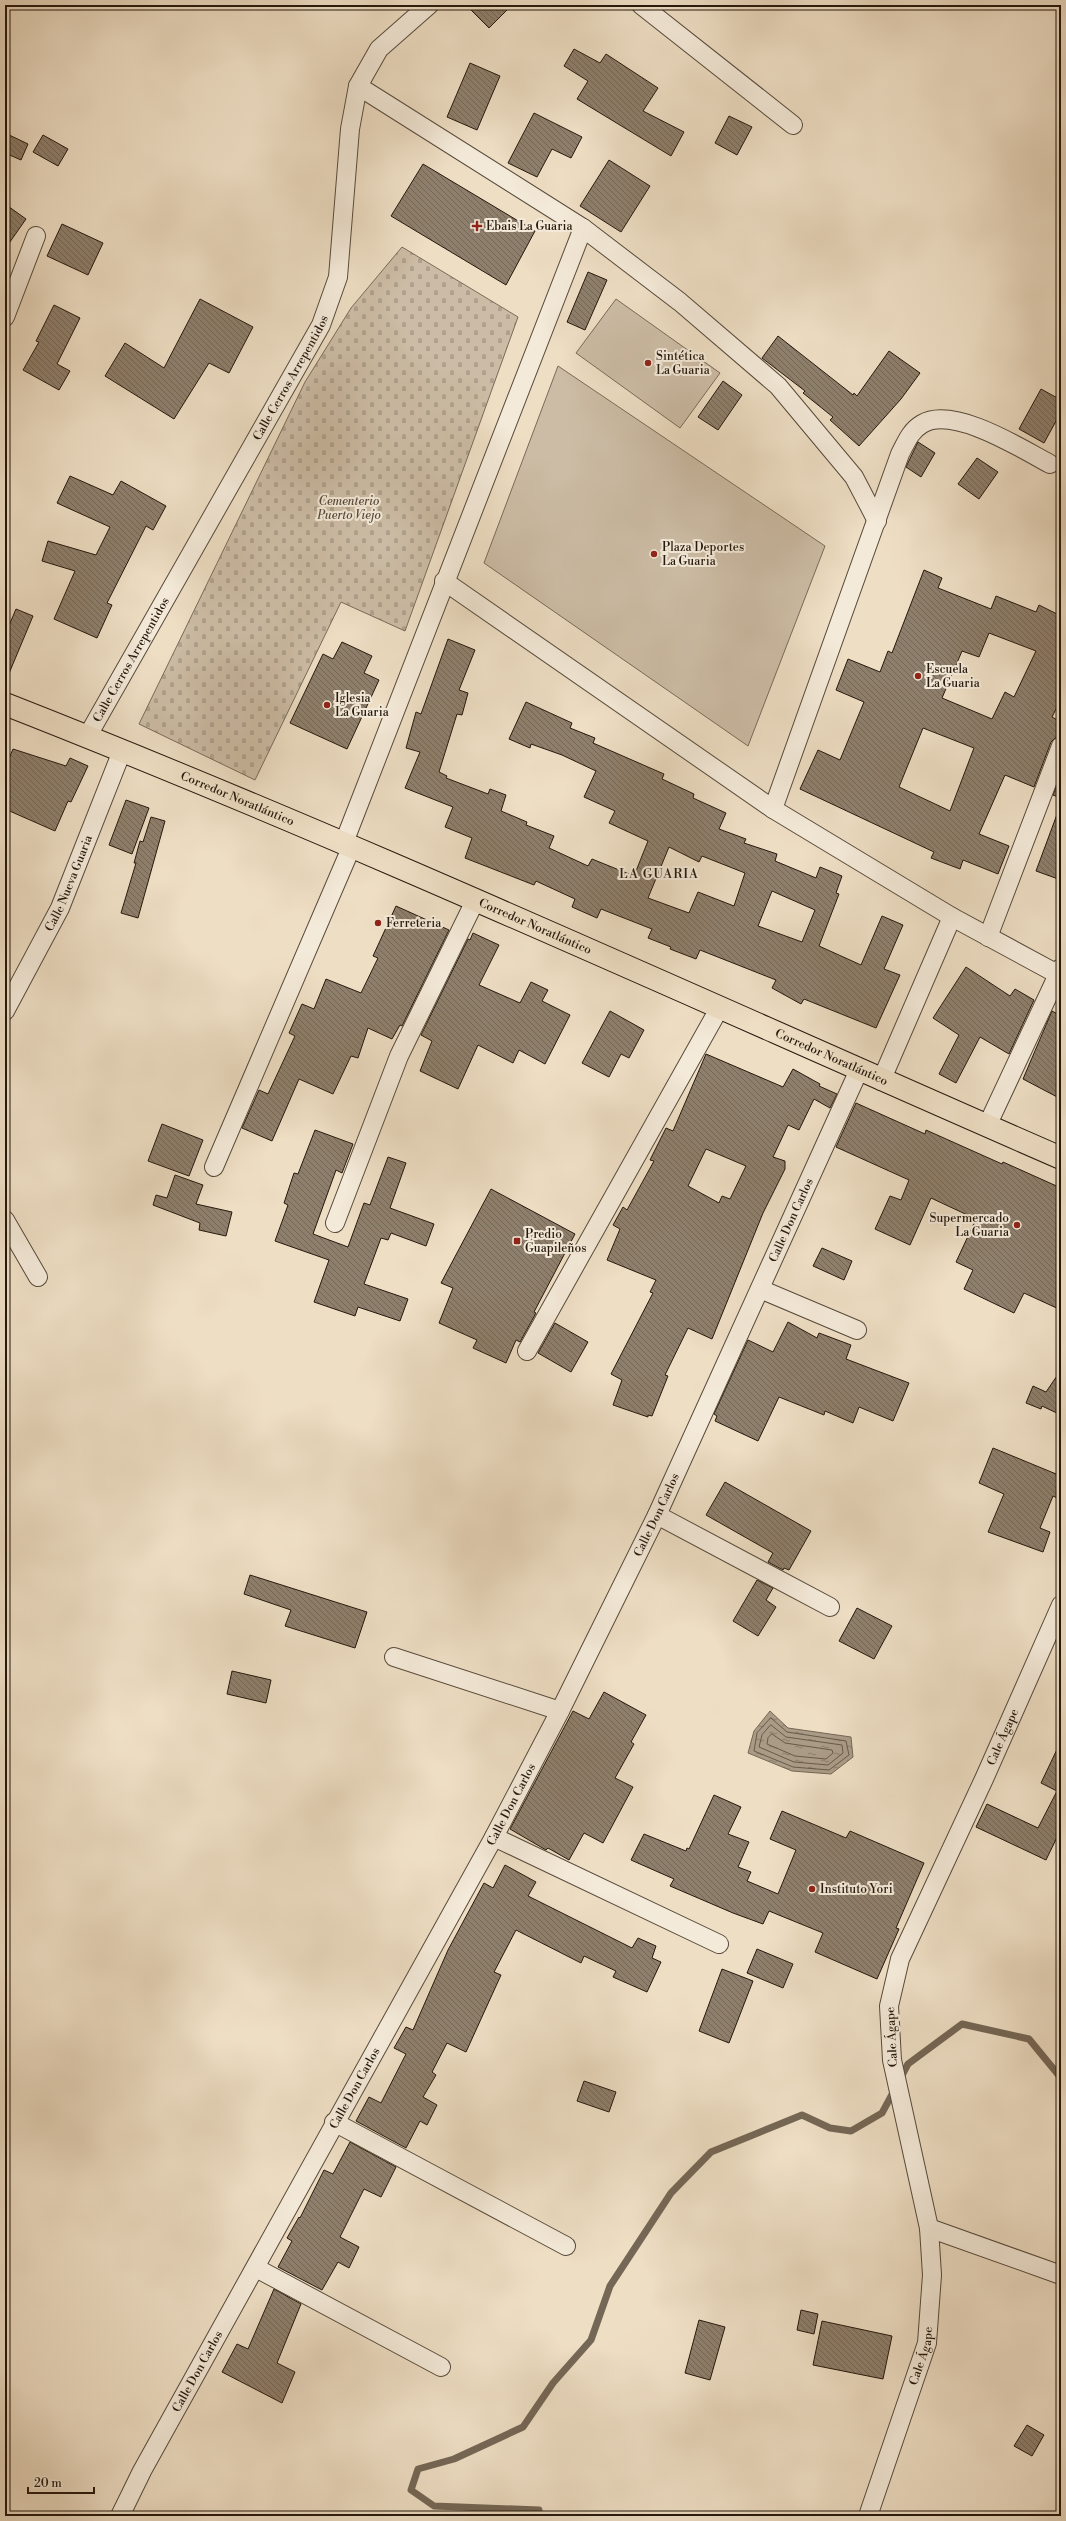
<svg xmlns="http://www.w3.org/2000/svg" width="1066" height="2521" font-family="'Libre Bodoni',serif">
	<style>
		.cemetery { fill: url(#cemetery-stones); stroke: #786a59 }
		.green { fill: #ccbca5; stroke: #786a59 }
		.water { fill: url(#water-ripples); stroke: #756756 }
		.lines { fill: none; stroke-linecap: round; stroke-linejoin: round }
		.shore { stroke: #685a4a; stroke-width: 1 }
		.stream { stroke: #756756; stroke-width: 7 }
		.building { fill: url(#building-back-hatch); stroke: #25180d; fill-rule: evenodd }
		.minor-casing { stroke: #574a3b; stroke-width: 20 }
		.trunk-casing { stroke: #25180d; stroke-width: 24 }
		.minor { stroke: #f4ead9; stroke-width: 18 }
		.trunk { stroke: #eedec4; stroke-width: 22 }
		.poi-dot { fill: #8f2418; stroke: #f4ead9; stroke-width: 1.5 }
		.labels { text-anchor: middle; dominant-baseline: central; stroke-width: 4; stroke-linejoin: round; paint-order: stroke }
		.poi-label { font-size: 12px; fill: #25180d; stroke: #f4ead9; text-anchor: start }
		.street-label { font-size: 12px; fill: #25180d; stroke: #f4ead9 }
		.park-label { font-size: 12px; font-style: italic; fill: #57493b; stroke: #f4ead9 }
		.neighbourhood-label { font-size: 13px; letter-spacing: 1px; fill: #25180d; stroke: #f4ead9 }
	</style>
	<defs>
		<pattern id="cemetery-stones" width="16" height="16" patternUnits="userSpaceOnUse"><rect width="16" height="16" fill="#ccbca5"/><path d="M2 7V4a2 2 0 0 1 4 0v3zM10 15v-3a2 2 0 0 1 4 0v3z" fill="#afa18d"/></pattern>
		<pattern id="water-ripples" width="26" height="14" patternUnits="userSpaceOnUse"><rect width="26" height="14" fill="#aa9b86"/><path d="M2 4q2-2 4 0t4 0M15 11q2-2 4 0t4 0" fill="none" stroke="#8a7d6c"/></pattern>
		<pattern id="building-back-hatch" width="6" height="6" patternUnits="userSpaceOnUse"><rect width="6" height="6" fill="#8e7f6c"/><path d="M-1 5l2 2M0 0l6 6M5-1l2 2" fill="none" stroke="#746757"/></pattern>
	</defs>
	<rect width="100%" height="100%" fill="#eedec4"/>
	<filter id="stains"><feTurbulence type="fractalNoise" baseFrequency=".005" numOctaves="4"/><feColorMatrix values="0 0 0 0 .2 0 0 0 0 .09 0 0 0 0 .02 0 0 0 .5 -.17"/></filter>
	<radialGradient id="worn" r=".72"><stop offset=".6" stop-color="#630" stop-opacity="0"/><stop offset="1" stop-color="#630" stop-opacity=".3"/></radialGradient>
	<!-- cemetery -->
	<path class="cemetery" d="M 402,247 L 518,317 L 405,631 L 341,602 L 255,780 L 139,724 L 305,382 L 351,308 Z"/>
	<!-- green -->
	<path class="green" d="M 616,299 L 720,373 L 680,428 L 576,353 Z
		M 558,366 L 825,546 L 748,746 L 484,563 Z"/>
	<!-- water -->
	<path class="water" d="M 770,1711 L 788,1728 L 851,1737 L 853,1757 L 831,1774 L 792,1771 L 748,1753 L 754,1731 Z"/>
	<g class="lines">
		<!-- shore -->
		<path class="shore" d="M 771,1718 L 787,1732 L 846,1741 L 849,1755 L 829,1770 L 793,1767 L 754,1751 L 757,1733 Z
			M 771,1725 L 786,1737 L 842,1745 L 843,1753 L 828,1765 L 794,1762 L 759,1747 L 762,1735 Z
			M 772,1734 L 785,1743 L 832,1750 L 833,1753 L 826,1759 L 795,1756 L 767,1744 L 768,1738 Z"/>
		<!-- stream -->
		<path class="stream" d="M 900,2079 L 908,2064 L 962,2024 L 1029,2039 L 1061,2078
			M 539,2510 L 434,2506 L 411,2490 L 418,2469 L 454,2459 L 523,2427 L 553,2383 L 591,2340 L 610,2286 L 671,2193 L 711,2152 L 802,2115 L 830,2128 L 851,2131 L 882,2113 L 895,2089"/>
	</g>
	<!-- building -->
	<path class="building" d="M 466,5 L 512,5 L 489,28 Z
		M 574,49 L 600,63 L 606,54 L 658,88 L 643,111 L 684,132 L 671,156 L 577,99 L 588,81 L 564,66 Z
		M 470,63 L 500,76 L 477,130 L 447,117 Z
		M 534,113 L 582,137 L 571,158 L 552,149 L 537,177 L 508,163 Z
		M 729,116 L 752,127 L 737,155 L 715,143 Z
		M 5,133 L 28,144 L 21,160 L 5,153 Z
		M 43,135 L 68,149 L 58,166 L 33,152 Z
		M 609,160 L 650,186 L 621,232 L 580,206 Z
		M 423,164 L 535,231 L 506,285 L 391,216 Z
		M 5,204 L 26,219 L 5,249 Z
		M 62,224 L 103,243 L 88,275 L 47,256 Z
		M 588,272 L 607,280 L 585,330 L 567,322 Z
		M 200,299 L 253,327 L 229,373 L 209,363 L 174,419 L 105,376 L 125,343 L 164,368 Z
		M 54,305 L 80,318 L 57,364 L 70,371 L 59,390 L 23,370 L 39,342 L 36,341 Z
		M 778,336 L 853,395 L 854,393 L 857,396 L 889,351 L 920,373 L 901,399 L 859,446 L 830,420 L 833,417 L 803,393 L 805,391 L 762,358 Z
		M 723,381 L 742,395 L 718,430 L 698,417 Z
		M 1041,389 L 1061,400 L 1061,412 L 1044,443 L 1019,429 Z
		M 918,442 L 935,453 L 921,477 L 906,467 Z
		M 977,458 L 998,472 L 979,499 L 958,484 Z
		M 70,476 L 113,495 L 121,481 L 166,506 L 153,530 L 146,526 L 107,603 L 112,605 L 97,638 L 54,619 L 75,571 L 42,561 L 48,541 L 96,555 L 110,527 L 57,503 Z
		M 924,570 L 942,578 L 938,588 L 991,609 L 996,596 L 1036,612 L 1039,605 L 1061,616 L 1061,699 L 1052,717 L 1061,722 L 1061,736 L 1055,738 L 1051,742 L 1034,787 L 1005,775 L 979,834 L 1009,846 L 998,874 L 963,860 L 960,869 L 931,858 L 934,852 L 800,789 L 818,750 L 840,760 L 864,702 L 836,690 L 848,659 L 880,672 L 888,651 L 892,653 ZM 989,633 L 1036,651 L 1014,697 L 1005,692 L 992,719 L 942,698 L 962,651 L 979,657 ZM 923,728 L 974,748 L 950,811 L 899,787 Z
		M 16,609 L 33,616 L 5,683 L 5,635 Z
		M 448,639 L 475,650 L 459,690 L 468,693 L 462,715 L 457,714 L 439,772 L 447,776 L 446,778 L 488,794 L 490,789 L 506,795 L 501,811 L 527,822 L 526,825 L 554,836 L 549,848 L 588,866 L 592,859 L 634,876 L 648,841 L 609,823 L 615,811 L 584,797 L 596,771 L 562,755 L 531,744 L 530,748 L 509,739 L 526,702 L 572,723 L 570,728 L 595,738 L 593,743 L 664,774 L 662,779 L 694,794 L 693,798 L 726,813 L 719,829 L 746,839 L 744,843 L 777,854 L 775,861 L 816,878 L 820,867 L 842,876 L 836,893 L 839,894 L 819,946 L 861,965 L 882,916 L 903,925 L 884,969 L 900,975 L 876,1028 L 804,999 L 801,1004 L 772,988 L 776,980 L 700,950 L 696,959 L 670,949 L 671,947 L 648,938 L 652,929 L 601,909 L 597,918 L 572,907 L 575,899 L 536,881 L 534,885 L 465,858 L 472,838 L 445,827 L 453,807 L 405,788 L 420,752 L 406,748 L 416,712 L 421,714 ZM 669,847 L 699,862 L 702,856 L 745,873 L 734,906 L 698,892 L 689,913 L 648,898 ZM 772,891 L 815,910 L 802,942 L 758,926 Z
		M 342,642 L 372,656 L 364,673 L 379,680 L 347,749 L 290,723 L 323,654 L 333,659 Z
		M 13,749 L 66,766 L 70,758 L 88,766 L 71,802 L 68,801 L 55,831 L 5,809 L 5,768 Z
		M 1061,775 L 1061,798 L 1053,795 Z
		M 126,800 L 149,808 L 132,854 L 109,845 Z
		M 1059,809 L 1061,809 L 1061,880 L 1036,871 Z
		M 151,817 L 165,821 L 138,918 L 121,913 L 136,863 L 134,863 L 140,841 L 143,842 Z
		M 396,906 L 449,930 L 402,1026 L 400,1025 L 392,1039 L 368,1028 L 358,1058 L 351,1056 L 333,1094 L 299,1079 L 272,1141 L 242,1128 L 259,1090 L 268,1094 L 295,1036 L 289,1033 L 302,1004 L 314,1009 L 326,979 L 361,993 L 378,958 L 373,956 Z
		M 473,933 L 499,945 L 479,985 L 520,1003 L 531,982 L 548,990 L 542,1001 L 570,1015 L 545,1064 L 519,1050 L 513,1063 L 478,1045 L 458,1089 L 420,1071 L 432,1041 L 421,1035 L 468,939 L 470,940 Z
		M 966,967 L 1010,996 L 1015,989 L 1034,1000 L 1009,1054 L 980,1037 L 956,1083 L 939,1074 L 959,1035 L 933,1018 Z
		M 610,1011 L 644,1030 L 629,1058 L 621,1054 L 609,1077 L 582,1063 Z
		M 1052,1011 L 1061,1016 L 1061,1099 L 1023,1079 Z
		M 706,1054 L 783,1087 L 793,1069 L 820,1084 L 819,1086 L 837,1094 L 830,1108 L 814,1099 L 799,1130 L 788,1125 L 773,1157 L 785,1161 L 785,1169 L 763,1213 L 712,1339 L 688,1328 L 665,1375 L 668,1376 L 652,1416 L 648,1415 L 648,1417 L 613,1405 L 622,1380 L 611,1374 L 653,1293 L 650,1292 L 656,1280 L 607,1260 L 620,1229 L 613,1225 L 623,1207 L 627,1210 L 654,1161 L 650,1160 L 666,1128 L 673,1131 ZM 706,1149 L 746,1166 L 730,1199 L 722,1196 L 719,1203 L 688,1186 Z
		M 856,1103 L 925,1134 L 926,1130 L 1002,1164 L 1003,1162 L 1061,1188 L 1061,1310 L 1024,1293 L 1014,1313 L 964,1289 L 973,1270 L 956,1262 L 976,1219 L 931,1198 L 910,1245 L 875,1229 L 890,1196 L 901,1200 L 909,1180 L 836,1147 Z
		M 162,1124 L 203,1140 L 189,1176 L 148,1161 Z
		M 315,1130 L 353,1144 L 342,1173 L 336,1170 L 313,1234 L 348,1247 L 364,1203 L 370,1205 L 388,1157 L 406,1163 L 390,1208 L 434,1224 L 426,1246 L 391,1233 L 388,1240 L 381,1238 L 364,1284 L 408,1299 L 400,1321 L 358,1307 L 355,1316 L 314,1302 L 329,1260 L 275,1241 L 288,1205 L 284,1203 L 294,1173 L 298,1174 Z
		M 175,1175 L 203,1185 L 196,1204 L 232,1212 L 226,1236 L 199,1230 L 200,1223 L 153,1205 L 156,1195 L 167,1198 Z
		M 491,1189 L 575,1234 L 534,1312 L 536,1313 L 520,1342 L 516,1340 L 506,1363 L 473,1348 L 477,1340 L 439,1323 L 453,1288 L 441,1283 Z
		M 822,1248 L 852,1261 L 844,1280 L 813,1266 Z
		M 788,1322 L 817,1338 L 819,1333 L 851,1345 L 846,1359 L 909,1383 L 893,1421 L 859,1407 L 853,1423 L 825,1411 L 824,1415 L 779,1397 L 758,1441 L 715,1421 L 717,1416 L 714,1414 L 748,1340 L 773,1352 Z
		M 555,1323 L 588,1342 L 571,1372 L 538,1353 Z
		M 1061,1370 L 1061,1415 L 1042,1406 L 1041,1409 L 1026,1403 L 1033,1386 L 1046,1392 Z
		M 993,1448 L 1061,1476 L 1061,1500 L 1053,1496 L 1040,1528 L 1050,1532 L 1043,1552 L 988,1532 L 1004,1494 L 979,1483 Z
		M 725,1482 L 811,1531 L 789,1570 L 784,1568 L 783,1570 L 768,1562 L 773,1553 L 706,1515 Z
		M 250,1575 L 367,1612 L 355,1648 L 285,1626 L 291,1610 L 244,1594 Z
		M 757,1580 L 773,1588 L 766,1600 L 776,1607 L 758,1636 L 733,1621 Z
		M 857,1608 L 892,1626 L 874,1659 L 839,1641 Z
		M 232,1671 L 271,1680 L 266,1703 L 227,1694 Z
		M 604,1692 L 646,1715 L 631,1742 L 634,1744 L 615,1778 L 633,1787 L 603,1843 L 584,1833 L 569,1860 L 548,1848 L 546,1850 L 510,1829 L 573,1711 L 589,1719 Z
		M 1061,1741 L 1061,1829 L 1046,1860 L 976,1827 L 987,1804 L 1038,1828 L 1057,1791 L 1041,1783 Z
		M 714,1795 L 741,1807 L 728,1834 L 749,1842 L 738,1867 L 751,1872 L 747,1881 L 778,1894 L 796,1850 L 770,1839 L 782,1811 L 846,1838 L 850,1831 L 924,1863 L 896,1928 L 899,1929 L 877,1979 L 815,1952 L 823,1933 L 769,1911 L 763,1924 L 733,1913 L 670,1886 L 674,1879 L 631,1860 L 644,1834 L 686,1851 L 687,1848 L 689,1849 Z
		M 505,1865 L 536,1882 L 528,1896 L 632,1948 L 638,1938 L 656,1946 L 652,1958 L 661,1962 L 647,1992 L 613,1977 L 616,1971 L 584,1956 L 581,1963 L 516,1930 L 494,1972 L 501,1975 L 466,2052 L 447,2043 L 432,2072 L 436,2075 L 423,2097 L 437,2105 L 427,2125 L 420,2121 L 406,2148 L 356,2121 L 369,2097 L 381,2103 L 406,2054 L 394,2048 L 406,2027 L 413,2030 L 448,1950 L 484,1883 L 493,1888 Z
		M 757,1949 L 793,1964 L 783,1988 L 747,1973 Z
		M 722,1969 L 753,1981 L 729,2043 L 699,2031 Z
		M 584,2081 L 616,2092 L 609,2112 L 577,2101 Z
		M 350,2142 L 396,2167 L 381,2197 L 364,2189 L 340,2237 L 359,2247 L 349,2268 L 338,2262 L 322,2290 L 278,2267 L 292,2241 L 287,2238 L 299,2217 L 300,2218 L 324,2170 L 333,2174 Z
		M 274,2289 L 301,2304 L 277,2363 L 295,2372 L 282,2403 L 222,2372 L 237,2344 L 248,2349 Z
		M 801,2310 L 818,2314 L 814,2334 L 797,2330 Z
		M 699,2320 L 725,2327 L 710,2380 L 685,2373 Z
		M 822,2321 L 892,2336 L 883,2379 L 813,2365 Z
		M 1027,2425 L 1044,2435 L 1032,2456 L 1014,2446 Z"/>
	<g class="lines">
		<defs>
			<g id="minor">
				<path d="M 641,5 L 793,125"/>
				<path d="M 358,86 L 583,228 L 680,302 L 778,386 L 854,477 L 877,521"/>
				<path d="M 5,317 L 36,236"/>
				<path d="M 444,581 L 773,809 L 952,917 L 1061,976"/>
				<path id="s1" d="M 87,737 L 321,325 L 338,277 L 350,129 L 358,86 L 379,49 L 429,5"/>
				<path d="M 773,809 L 900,454 C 906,443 910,431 922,424 C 953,405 1022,449 1050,464"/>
				<path d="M 343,845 L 583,228"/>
				<path d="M 988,937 L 1061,746"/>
				<path id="s2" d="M 5,1011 L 60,908 L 122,751"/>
				<path d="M 881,1081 L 952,917"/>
				<path d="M 987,1126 L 1061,968"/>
				<path d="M 214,1167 L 351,848"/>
				<path d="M 5,1220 L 38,1277"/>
				<path d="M 335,1223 L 399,1056 L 475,901"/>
				<path d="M 760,1289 L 857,1330"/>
				<path d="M 527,1351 L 720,1007"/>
				<path d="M 657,1515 L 830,1607"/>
				<path d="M 394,1657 L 560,1711"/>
				<path d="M 494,1837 L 719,1944"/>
				<path d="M 334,2122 L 566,2246"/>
				<path d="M 929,2228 L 1061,2275"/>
				<path d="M 256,2268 L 441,2367"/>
				<path id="s3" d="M 120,2516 L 142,2471 L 494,1837 L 560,1711 L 657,1515 L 859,1070"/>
				<path id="s4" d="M 868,2516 L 927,2343 L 932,2275 L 929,2228 L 892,2060 L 889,2006 L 900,1959 L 984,1779 L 1061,1605"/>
			</g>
			<g id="trunk">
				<path id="s5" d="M 5,704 C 362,844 710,1005 1061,1158"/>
			</g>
		</defs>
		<!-- minor casing -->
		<use href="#minor" class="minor-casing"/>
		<!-- trunk casing -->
		<use href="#trunk" class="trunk-casing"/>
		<!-- minor -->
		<use href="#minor" class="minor"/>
		<!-- trunk -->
		<use href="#trunk" class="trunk"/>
	</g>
	<!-- markers -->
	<g class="poi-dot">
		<path d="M475 220h4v4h4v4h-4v4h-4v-4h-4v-4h4z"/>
		<circle cx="648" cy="363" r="4"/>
		<circle cx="654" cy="554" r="4"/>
		<circle cx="918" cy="676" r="4"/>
		<circle cx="327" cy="705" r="4"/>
		<circle cx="378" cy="923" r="4"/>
		<circle cx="1017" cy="1225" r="4"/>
		<rect x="513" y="1237" width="8" height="8" rx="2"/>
		<circle cx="812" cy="1889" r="4"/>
	</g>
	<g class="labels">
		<!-- poi labels -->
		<g class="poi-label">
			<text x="486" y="226">Ebais La Guaria</text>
			<text x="656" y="356">Sintética<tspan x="656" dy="14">La Guaria</tspan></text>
			<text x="662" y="547">Plaza Deportes<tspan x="662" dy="14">La Guaria</tspan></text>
			<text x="926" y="669">Escuela<tspan x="926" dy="14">La Guaria</tspan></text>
			<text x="335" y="698">Iglesia<tspan x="335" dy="14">La Guaria</tspan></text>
			<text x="386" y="923">Ferreteria</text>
			<text x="1009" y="1218" text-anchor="end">Supermercado<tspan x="1009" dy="14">La Guaria</tspan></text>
			<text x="525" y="1234">Predio<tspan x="525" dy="14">Guapileños</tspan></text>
			<text x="820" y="1889">Instituto Yori</text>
		</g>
		<!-- street labels -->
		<g class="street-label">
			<text stroke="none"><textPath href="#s1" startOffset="413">Calle Cerros Arrepentidos</textPath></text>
			<text stroke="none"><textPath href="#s1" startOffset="89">Calle Cerros Arrepentidos</textPath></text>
			<text stroke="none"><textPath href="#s5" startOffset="251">Corredor Noratlántico</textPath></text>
			<text stroke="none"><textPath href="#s2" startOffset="143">Calle Nueva Guaria</textPath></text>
			<text stroke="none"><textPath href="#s5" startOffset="575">Corredor Noratlántico</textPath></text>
			<text stroke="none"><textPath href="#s5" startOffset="899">Corredor Noratlántico</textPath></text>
			<text stroke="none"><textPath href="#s3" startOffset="1460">Calle Don Carlos</textPath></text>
			<text stroke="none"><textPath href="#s3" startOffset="1136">Calle Don Carlos</textPath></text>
			<text stroke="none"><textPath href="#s4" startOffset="817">Cale Ágape</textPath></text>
			<text stroke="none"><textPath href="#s3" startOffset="812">Calle Don Carlos</textPath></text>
			<text transform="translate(892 2037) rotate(-93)">Cale Ágape</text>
			<text stroke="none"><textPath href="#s3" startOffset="488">Calle Don Carlos</textPath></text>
			<text stroke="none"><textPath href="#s4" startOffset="169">Cale Ágape</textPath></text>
			<text stroke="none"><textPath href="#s3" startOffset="164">Calle Don Carlos</textPath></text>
		</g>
		<!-- park labels -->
		<g class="park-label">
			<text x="349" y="501">Cementerio<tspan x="349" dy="14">Puerto Viejo</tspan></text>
		</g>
		<!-- neighbourhood labels -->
		<g class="neighbourhood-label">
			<text x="659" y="874">LA GUARIA</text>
		</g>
	</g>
	<!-- margin -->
	<rect width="1066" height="2521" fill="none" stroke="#eedec4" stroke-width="20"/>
	<rect x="6" y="6" width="1054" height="2509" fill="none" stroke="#25180d" stroke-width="2"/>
	<rect x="10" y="10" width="1046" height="2501" fill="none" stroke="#25180d"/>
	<!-- scale -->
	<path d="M28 2487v6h66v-6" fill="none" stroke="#25180d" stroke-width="2"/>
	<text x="34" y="2487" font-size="12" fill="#25180d" stroke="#f4ead9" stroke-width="3" paint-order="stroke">20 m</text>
	<rect width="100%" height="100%" filter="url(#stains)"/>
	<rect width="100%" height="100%" fill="url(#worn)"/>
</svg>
